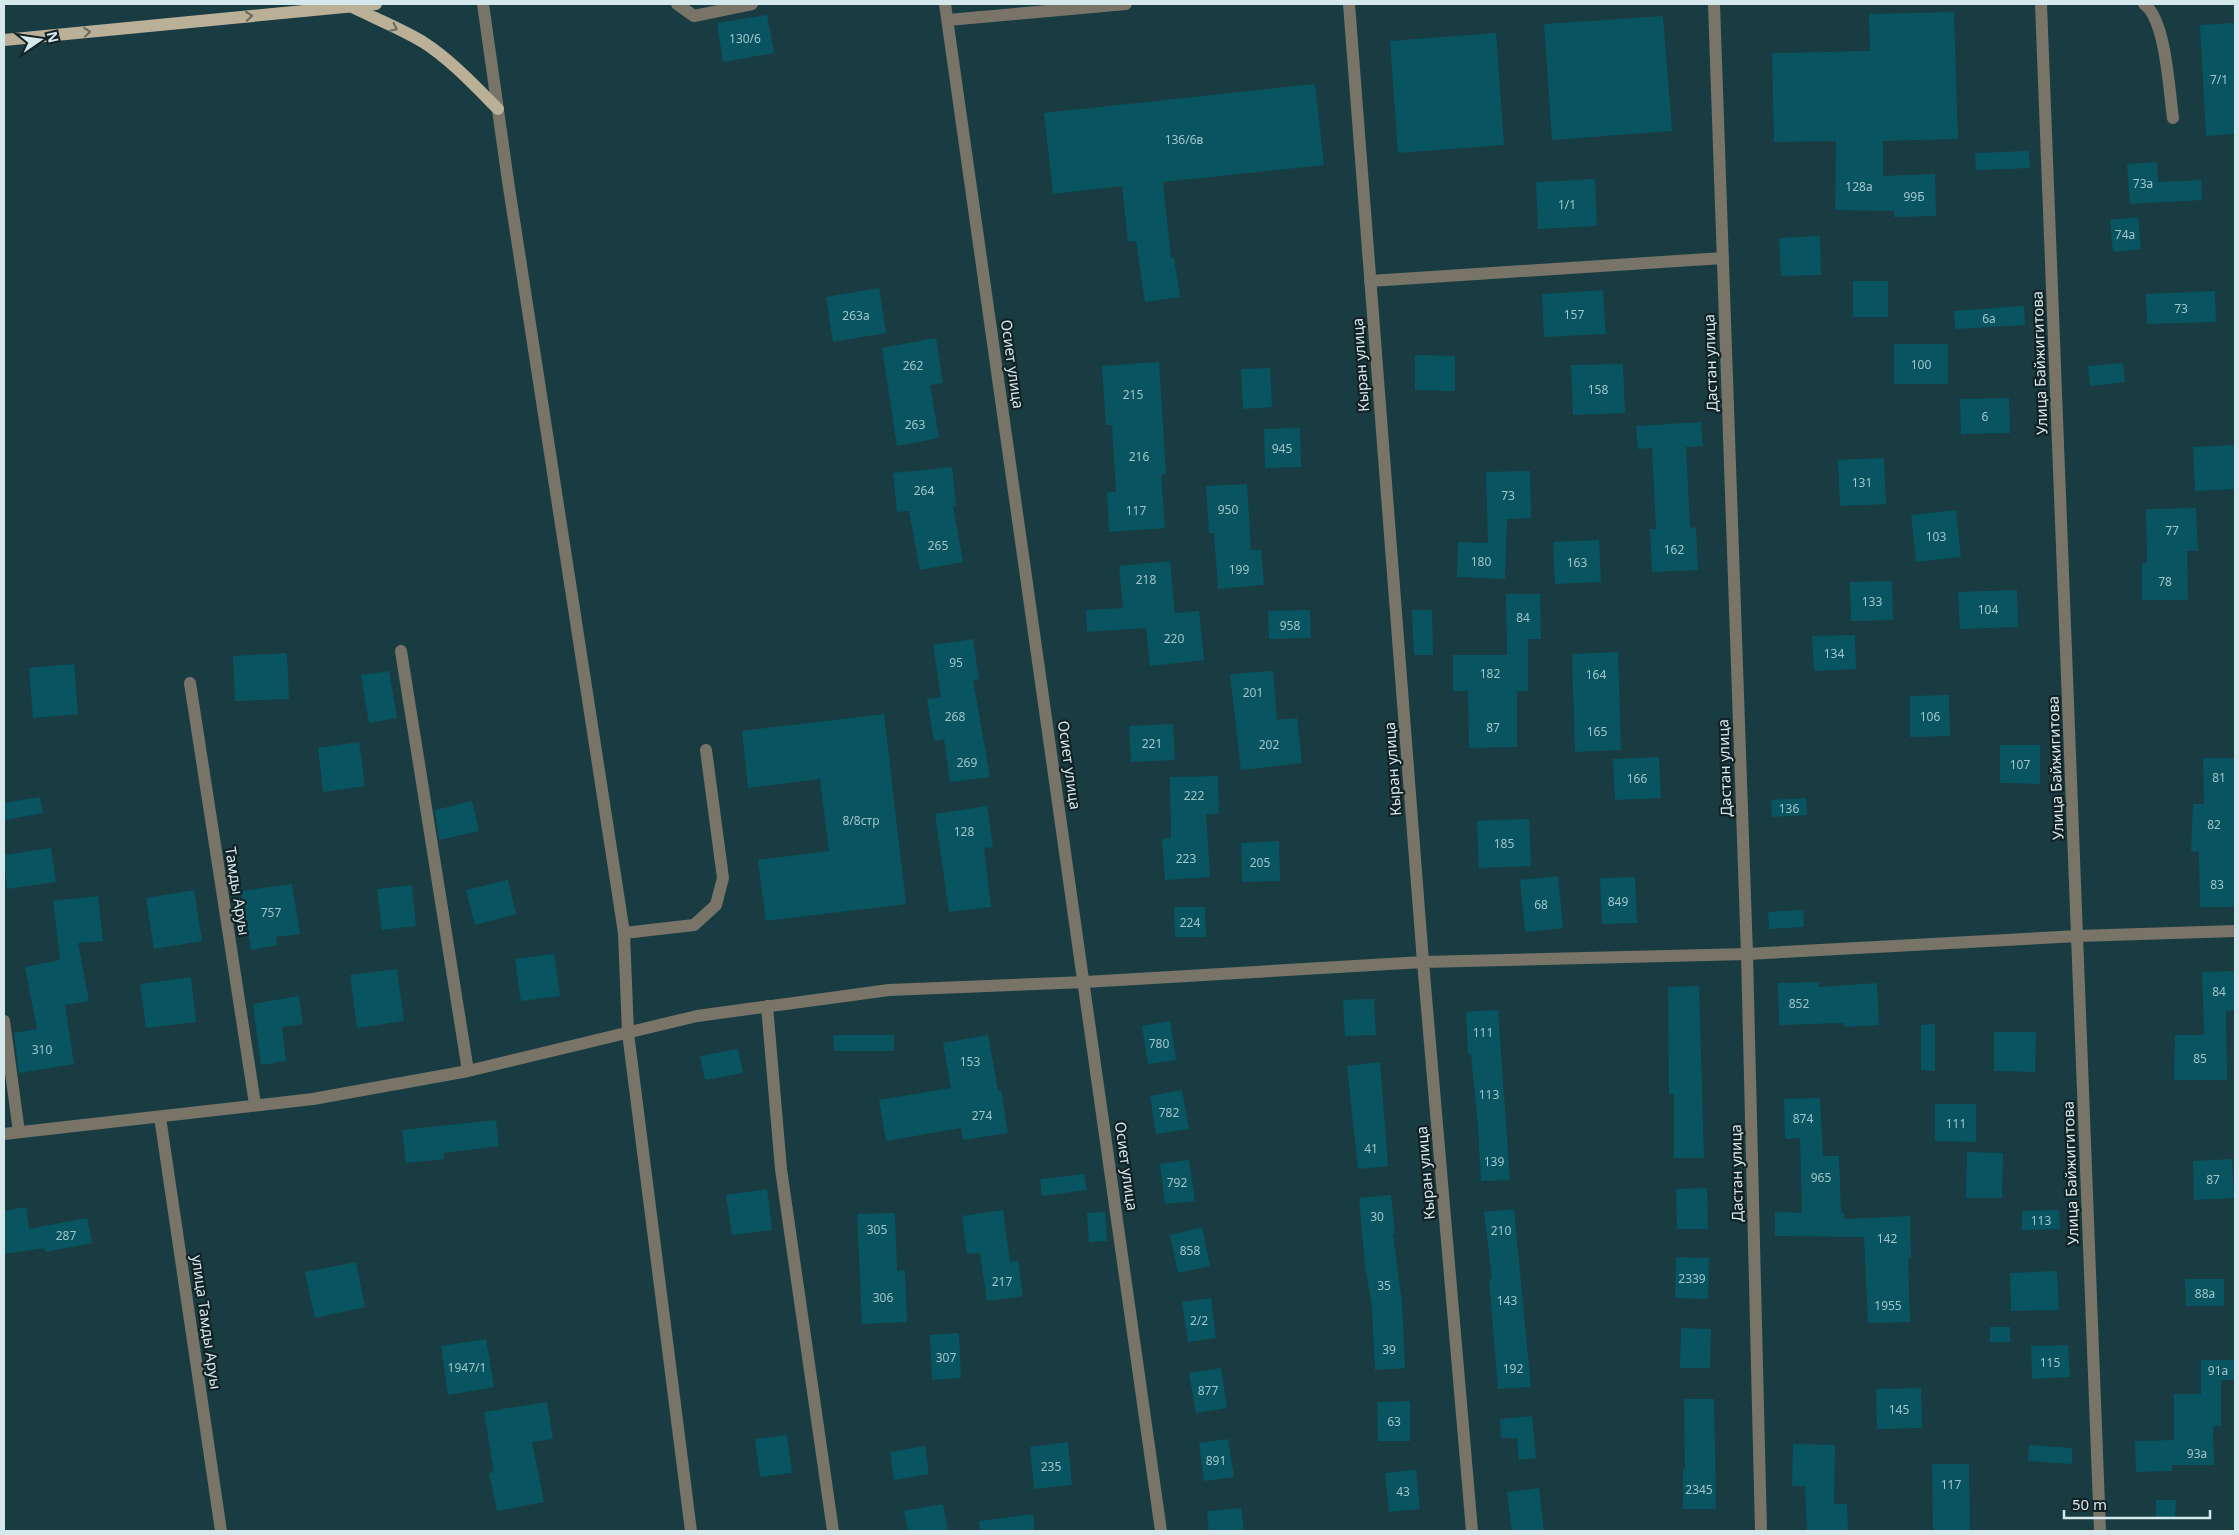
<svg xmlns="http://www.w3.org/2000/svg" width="2239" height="1535" font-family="'Noto Sans',sans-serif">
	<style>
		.building { fill: #085460 }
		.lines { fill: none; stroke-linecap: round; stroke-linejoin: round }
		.minor { stroke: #797468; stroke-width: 12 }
		.major { stroke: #baaf97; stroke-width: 12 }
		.oneway { stroke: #66685e }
		.labels { text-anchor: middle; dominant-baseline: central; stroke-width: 4.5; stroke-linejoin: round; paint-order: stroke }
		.number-label { font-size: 12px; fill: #a2c4ca }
		.street-label { font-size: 15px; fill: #d5e9ed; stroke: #122124 }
	</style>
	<rect width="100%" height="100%" fill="#193c43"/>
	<!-- building -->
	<path class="building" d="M 1954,12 L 1958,139 L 1883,141 L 1883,176 L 1935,174 L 1936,216 L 1894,217 L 1894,211 L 1835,210 L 1836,141 L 1774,142 L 1772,53 L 1870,51 L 1869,14 Z
		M 767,15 L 774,53 L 723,62 L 717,23 Z
		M 1663,16 L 1672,131 L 1552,140 L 1544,24 Z
		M 2235,23 L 2235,134 L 2206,136 L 2200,25 Z
		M 1496,33 L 1504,145 L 1398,153 L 1390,41 Z
		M 1315,84 L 1324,165 L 1163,182 L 1171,258 L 1174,258 L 1180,297 L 1145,302 L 1136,241 L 1128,242 L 1122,186 L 1053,194 L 1044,113 Z
		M 2029,151 L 2030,168 L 1976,170 L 1975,153 Z
		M 2157,162 L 2158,182 L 2201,180 L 2202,200 L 2130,204 L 2127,164 Z
		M 1595,179 L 1597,226 L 1538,229 L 1536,182 Z
		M 2138,217 L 2141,249 L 2113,252 L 2110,220 Z
		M 1820,236 L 1821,275 L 1781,276 L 1779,238 Z
		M 1853,281 L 1888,281 L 1888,317 L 1853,317 Z
		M 879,288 L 886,333 L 833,342 L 826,297 Z
		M 1603,290 L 1606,334 L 1544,337 L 1542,294 Z
		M 2215,291 L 2216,322 L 2147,324 L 2146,294 Z
		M 2024,306 L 2025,325 L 1955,329 L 1954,311 Z
		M 936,338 L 943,383 L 930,385 L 939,438 L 897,446 L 882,348 Z
		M 1894,344 L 1948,344 L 1948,384 L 1894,384 Z
		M 1415,355 L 1455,356 L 1455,391 L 1415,390 Z
		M 1159,362 L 1166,474 L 1161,475 L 1165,528 L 1109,532 L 1107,492 L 1116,492 L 1112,425 L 1106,425 L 1102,366 Z
		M 2123,363 L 2125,382 L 2090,386 L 2088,366 Z
		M 1623,364 L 1625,413 L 1573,415 L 1571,365 Z
		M 1270,368 L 1272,407 L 1243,409 L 1241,369 Z
		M 2009,398 L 2010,433 L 1961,434 L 1960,399 Z
		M 1701,422 L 1703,446 L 1686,447 L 1690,528 L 1696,527 L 1698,570 L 1652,572 L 1650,529 L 1656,529 L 1652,448 L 1638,449 L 1636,426 Z
		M 1300,428 L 1301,467 L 1265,468 L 1264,429 Z
		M 2235,445 L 2235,489 L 2195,491 L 2193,447 Z
		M 1884,458 L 1886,504 L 1840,506 L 1838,460 Z
		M 952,467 L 956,506 L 953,506 L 963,562 L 920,570 L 909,511 L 897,512 L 893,473 Z
		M 1530,471 L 1531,518 L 1507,519 L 1505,579 L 1457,577 L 1458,542 L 1488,543 L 1486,472 Z
		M 1247,484 L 1251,550 L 1261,550 L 1264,585 L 1218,589 L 1214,533 L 1209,533 L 1206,486 Z
		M 2196,508 L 2198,551 L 2187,551 L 2188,600 L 2142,600 L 2142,563 L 2147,563 L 2146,509 Z
		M 1956,510 L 1961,557 L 1916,562 L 1911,515 Z
		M 1599,540 L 1601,582 L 1555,584 L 1553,542 Z
		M 1170,561 L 1175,613 L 1199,611 L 1204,660 L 1150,666 L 1146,628 L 1087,632 L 1086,610 L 1123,608 L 1119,566 Z
		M 1892,581 L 1893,620 L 1851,621 L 1850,582 Z
		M 2017,590 L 2018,627 L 1960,629 L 1958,592 Z
		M 1506,594 L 1540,594 L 1541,639 L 1528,639 L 1528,691 L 1517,691 L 1517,747 L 1469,748 L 1468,691 L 1453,691 L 1453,655 L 1507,655 Z
		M 1310,610 L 1311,638 L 1269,639 L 1268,611 Z
		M 1412,610 L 1432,610 L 1433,655 L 1414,655 Z
		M 1855,635 L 1856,669 L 1814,671 L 1812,636 Z
		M 973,639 L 979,679 L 973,680 L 990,777 L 950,782 L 944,739 L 934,741 L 927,699 L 941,697 L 933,645 Z
		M 1618,652 L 1621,750 L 1575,752 L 1572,654 Z
		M 287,653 L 289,699 L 235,701 L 233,656 Z
		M 74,664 L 78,714 L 33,718 L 29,668 Z
		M 389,671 L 397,718 L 369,723 L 361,675 Z
		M 1273,671 L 1277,720 L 1297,718 L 1302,763 L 1241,770 L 1230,674 Z
		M 1949,695 L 1950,736 L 1910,737 L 1910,696 Z
		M 884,714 L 906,904 L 766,921 L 758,860 L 829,851 L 820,779 L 748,788 L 742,731 Z
		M 1173,724 L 1175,760 L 1131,762 L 1129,726 Z
		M 359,742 L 365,786 L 323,792 L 318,748 Z
		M 2000,745 L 2040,745 L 2040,784 L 2000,783 Z
		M 1659,757 L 1661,798 L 1615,800 L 1613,759 Z
		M 2203,758 L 2235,758 L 2235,907 L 2200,907 L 2199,852 L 2191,851 L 2193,804 L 2204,804 Z
		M 1218,776 L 1219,814 L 1206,814 L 1210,877 L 1165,880 L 1162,839 L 1171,838 L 1170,777 Z
		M 40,797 L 43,813 L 4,820 L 4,803 Z
		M 1806,798 L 1807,815 L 1772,817 L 1771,800 Z
		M 472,801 L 479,831 L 439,840 L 435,810 Z
		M 987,806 L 993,847 L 984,848 L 991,907 L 949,912 L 935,814 Z
		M 1529,819 L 1531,866 L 1479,868 L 1477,821 Z
		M 1279,841 L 1280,881 L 1242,882 L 1241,843 Z
		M 51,848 L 56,882 L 7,889 L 4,855 Z
		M 1558,876 L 1563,928 L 1525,932 L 1520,880 Z
		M 1635,877 L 1637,923 L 1602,924 L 1600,878 Z
		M 508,880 L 516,914 L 475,925 L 466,890 Z
		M 292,884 L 300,934 L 276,937 L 277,945 L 251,950 L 241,891 Z
		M 412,885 L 416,926 L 382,930 L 377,889 Z
		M 194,890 L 202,941 L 154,949 L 146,898 Z
		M 98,896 L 103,941 L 78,943 L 89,1001 L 65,1005 L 74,1064 L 19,1073 L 14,1033 L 37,1029 L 25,967 L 60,960 L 53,901 Z
		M 1174,907 L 1205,907 L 1206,937 L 1175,937 Z
		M 1803,910 L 1804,927 L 1769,929 L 1768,912 Z
		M 554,954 L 560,996 L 521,1001 L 515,959 Z
		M 397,969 L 404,1021 L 357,1028 L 350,975 Z
		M 2235,971 L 2235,1010 L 2226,1011 L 2227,1080 L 2174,1080 L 2175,1035 L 2204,1035 L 2202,972 Z
		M 191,977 L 196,1022 L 146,1028 L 140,984 Z
		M 1819,982 L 1819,987 L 1877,983 L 1879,1025 L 1844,1027 L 1844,1023 L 1779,1025 L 1778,983 Z
		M 1699,986 L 1704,1158 L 1674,1158 L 1674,1094 L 1669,1094 L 1668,987 Z
		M 299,996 L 303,1024 L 282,1027 L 286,1061 L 261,1065 L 253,1004 Z
		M 1374,999 L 1376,1035 L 1345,1036 L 1343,1000 Z
		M 1498,1010 L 1510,1180 L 1481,1181 L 1478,1127 L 1471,1054 L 1468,1054 L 1466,1012 Z
		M 1170,1021 L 1176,1060 L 1148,1064 L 1142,1026 Z
		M 1935,1024 L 1935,1071 L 1921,1070 L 1921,1025 Z
		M 1994,1032 L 2036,1032 L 2035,1072 L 1994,1071 Z
		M 833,1035 L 894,1035 L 894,1051 L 834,1051 Z
		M 988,1035 L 998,1090 L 1001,1090 L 1008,1133 L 963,1140 L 961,1128 L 886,1141 L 879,1100 L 951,1088 L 943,1043 Z
		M 738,1049 L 743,1073 L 705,1080 L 700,1056 Z
		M 1380,1062 L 1388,1166 L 1358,1169 L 1347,1066 Z
		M 1182,1090 L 1189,1129 L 1156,1134 L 1150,1096 Z
		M 1820,1098 L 1823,1156 L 1839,1156 L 1841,1213 L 1844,1213 L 1844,1219 L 1910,1216 L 1911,1258 L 1908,1258 L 1910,1322 L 1868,1323 L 1864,1237 L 1775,1236 L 1775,1212 L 1802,1213 L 1800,1138 L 1785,1139 L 1784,1099 Z
		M 1935,1104 L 1976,1104 L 1976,1142 L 1935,1141 Z
		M 496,1120 L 499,1146 L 444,1153 L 444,1159 L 406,1163 L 402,1130 Z
		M 1967,1152 L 2003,1153 L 2002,1198 L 1966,1198 Z
		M 2232,1159 L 2234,1198 L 2194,1200 L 2193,1161 Z
		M 1189,1160 L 1195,1201 L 1165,1204 L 1160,1164 Z
		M 1084,1174 L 1087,1190 L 1042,1196 L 1040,1179 Z
		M 1707,1188 L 1708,1229 L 1677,1229 L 1676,1189 Z
		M 767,1189 L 772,1230 L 732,1235 L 726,1195 Z
		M 1391,1195 L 1395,1234 L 1393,1234 L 1402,1303 L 1405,1368 L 1375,1370 L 1372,1307 L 1365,1266 L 1359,1198 Z
		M 26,1207 L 29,1229 L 87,1218 L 92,1243 L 45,1252 L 44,1248 L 4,1254 L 4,1211 Z
		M 1514,1209 L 1531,1387 L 1498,1389 L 1489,1279 L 1492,1279 L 1484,1212 Z
		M 1003,1210 L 1010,1262 L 1018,1261 L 1023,1296 L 987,1301 L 980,1253 L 967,1254 L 962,1216 Z
		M 2059,1210 L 2060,1229 L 2022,1230 L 2022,1211 Z
		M 1105,1212 L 1107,1241 L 1089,1242 L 1087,1213 Z
		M 895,1213 L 897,1271 L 905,1270 L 907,1322 L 862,1324 L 857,1214 Z
		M 1202,1227 L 1210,1266 L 1178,1273 L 1170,1235 Z
		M 1676,1257 L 1709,1258 L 1708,1299 L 1675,1298 Z
		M 356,1262 L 365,1307 L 315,1318 L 305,1272 Z
		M 2057,1271 L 2059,1310 L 2011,1311 L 2010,1273 Z
		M 2185,1279 L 2224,1279 L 2224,1306 L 2186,1306 Z
		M 1211,1298 L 1216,1338 L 1188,1342 L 1182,1302 Z
		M 1990,1327 L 2010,1327 L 2010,1342 L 1990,1342 Z
		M 1681,1328 L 1711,1329 L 1710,1368 L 1680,1368 Z
		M 959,1333 L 961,1378 L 932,1380 L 930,1335 Z
		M 486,1339 L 494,1387 L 448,1395 L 441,1346 Z
		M 2068,1345 L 2070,1377 L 2032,1379 L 2031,1346 Z
		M 2201,1360 L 2235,1360 L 2235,1380 L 2221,1380 L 2221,1426 L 2213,1426 L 2214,1465 L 2172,1465 L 2172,1471 L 2136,1472 L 2135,1441 L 2174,1440 L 2174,1394 L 2201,1394 Z
		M 1221,1368 L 1227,1408 L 1196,1413 L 1189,1373 Z
		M 1921,1388 L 1922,1428 L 1877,1429 L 1876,1389 Z
		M 1684,1399 L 1714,1399 L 1716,1509 L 1683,1509 L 1683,1469 L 1685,1469 Z
		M 1410,1401 L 1410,1441 L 1378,1441 L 1377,1402 Z
		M 547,1402 L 553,1439 L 532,1442 L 544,1502 L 497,1511 L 489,1473 L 494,1472 L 484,1412 Z
		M 1532,1416 L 1536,1458 L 1519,1460 L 1517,1438 L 1501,1438 L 1500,1419 Z
		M 787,1435 L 792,1473 L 760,1477 L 755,1439 Z
		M 1228,1439 L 1234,1477 L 1204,1481 L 1199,1443 Z
		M 1068,1442 L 1072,1485 L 1034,1489 L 1030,1447 Z
		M 1793,1444 L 1835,1445 L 1834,1504 L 1847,1504 L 1848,1531 L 1807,1531 L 1805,1486 L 1792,1486 Z
		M 2029,1445 L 2072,1448 L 2072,1464 L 2028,1461 Z
		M 925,1446 L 929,1474 L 894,1480 L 890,1452 Z
		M 1932,1464 L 1969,1464 L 1970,1531 L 1933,1531 Z
		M 1416,1470 L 1420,1509 L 1389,1512 L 1385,1473 Z
		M 1539,1488 L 1544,1531 L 1512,1531 L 1507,1492 Z
		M 2156,1500 L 2176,1500 L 2175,1519 L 2156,1519 Z
		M 943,1504 L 948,1531 L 908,1531 L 904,1511 Z
		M 1241,1508 L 1244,1531 L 1209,1531 L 1207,1511 Z
		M 1033,1514 L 1035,1531 L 980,1531 L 979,1521 Z"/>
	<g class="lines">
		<!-- minor -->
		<path class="minor" d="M 483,4 L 508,181 L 624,933 L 628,1033 L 691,1531
			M 677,4 L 694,16 L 752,4
			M 945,4 L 1161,1531
			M 1349,4 L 1423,962 L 1472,1531
			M 1714,4 L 1747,954 L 1761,1531
			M 2041,4 L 2100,1531
			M 2144,4 C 2166,19 2169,91 2173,118
			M 948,20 L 1126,4
			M 1370,281 L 1723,258
			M 401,651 L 468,1071
			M 190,683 L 255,1104
			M 624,933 L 694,925 L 716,905 L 723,878 L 706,750
			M 767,1006 L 781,1169 L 833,1531
			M 4,1021 L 19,1132
			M 160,1117 L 221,1531
			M 4,1134 L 313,1099 L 468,1071 L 697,1016 L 889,990 L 1085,982 L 1423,962 L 1747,954 L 2078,936 L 2235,931"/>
		<!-- major -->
		<path class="major" d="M 350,6 C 374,18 400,28 423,42 C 451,60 474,85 498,109
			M 4,40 L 376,4"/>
	</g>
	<!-- one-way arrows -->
	<defs><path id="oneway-chevron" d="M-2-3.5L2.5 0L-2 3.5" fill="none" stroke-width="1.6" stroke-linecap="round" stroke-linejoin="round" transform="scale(1.25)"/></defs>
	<g class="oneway">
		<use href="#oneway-chevron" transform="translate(249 16) rotate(-6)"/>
		<use href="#oneway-chevron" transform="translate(394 28) rotate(26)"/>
		<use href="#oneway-chevron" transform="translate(87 32) rotate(-6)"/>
	</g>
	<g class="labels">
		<!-- number labels -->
		<g class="number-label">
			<text x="745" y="38">130/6</text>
			<text x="2219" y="79">7/1</text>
			<text x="1184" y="139">136/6в</text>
			<text x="2143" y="183">73а</text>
			<text x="1859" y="186">128а</text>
			<text x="1914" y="196">99Б</text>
			<text x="1567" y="204">1/1</text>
			<text x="2125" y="234">74а</text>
			<text x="2181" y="308">73</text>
			<text x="1574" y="314">157</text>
			<text x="856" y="315">263а</text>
			<text x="1989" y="318">6а</text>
			<text x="1921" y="364">100</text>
			<text x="913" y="365">262</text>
			<text x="1598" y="389">158</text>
			<text x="1133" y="394">215</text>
			<text x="1985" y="416">6</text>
			<text x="915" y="424">263</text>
			<text x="1282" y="448">945</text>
			<text x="1139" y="456">216</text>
			<text x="1862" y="482">131</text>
			<text x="924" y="490">264</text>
			<text x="1508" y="495">73</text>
			<text x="1228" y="509">950</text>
			<text x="1136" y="510">117</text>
			<text x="2172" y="530">77</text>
			<text x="1936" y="536">103</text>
			<text x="938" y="545">265</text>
			<text x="1674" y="549">162</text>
			<text x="1481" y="561">180</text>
			<text x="1577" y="562">163</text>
			<text x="1239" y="569">199</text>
			<text x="1146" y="579">218</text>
			<text x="2165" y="581">78</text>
			<text x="1872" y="601">133</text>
			<text x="1988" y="609">104</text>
			<text x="1523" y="617">84</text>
			<text x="1290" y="625">958</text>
			<text x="1174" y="638">220</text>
			<text x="1834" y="653">134</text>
			<text x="956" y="662">95</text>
			<text x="1490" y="673">182</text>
			<text x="1596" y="674">164</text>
			<text x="1253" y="692">201</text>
			<text x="955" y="716">268</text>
			<text x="1930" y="716">106</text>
			<text x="1493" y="727">87</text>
			<text x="1597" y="731">165</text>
			<text x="1152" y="743">221</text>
			<text x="1269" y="744">202</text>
			<text x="967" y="762">269</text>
			<text x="2020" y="764">107</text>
			<text x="2219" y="777">81</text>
			<text x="1637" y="778">166</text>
			<text x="1194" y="795">222</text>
			<text x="1789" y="808">136</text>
			<text x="861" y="820">8/8стр</text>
			<text x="2214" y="824">82</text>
			<text x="964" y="831">128</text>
			<text x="1504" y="843">185</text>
			<text x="1186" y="858">223</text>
			<text x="1260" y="862">205</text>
			<text x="2217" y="884">83</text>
			<text x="1618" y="901">849</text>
			<text x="1541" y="904">68</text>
			<text x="271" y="912">757</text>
			<text x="1190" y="922">224</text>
			<text x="2219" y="991">84</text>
			<text x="1799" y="1003">852</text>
			<text x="1483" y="1032">111</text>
			<text x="1159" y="1043">780</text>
			<text x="42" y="1049">310</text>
			<text x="2200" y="1058">85</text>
			<text x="970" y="1061">153</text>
			<text x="1489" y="1094">113</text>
			<text x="1169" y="1112">782</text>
			<text x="982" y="1115">274</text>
			<text x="1803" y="1118">874</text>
			<text x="1956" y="1123">111</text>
			<text x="1371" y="1148">41</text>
			<text x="1494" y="1161">139</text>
			<text x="1821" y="1177">965</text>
			<text x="2213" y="1179">87</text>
			<text x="1177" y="1182">792</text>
			<text x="1377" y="1216">30</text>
			<text x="2041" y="1220">113</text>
			<text x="877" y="1229">305</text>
			<text x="1501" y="1230">210</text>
			<text x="66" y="1235">287</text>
			<text x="1887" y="1238">142</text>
			<text x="1190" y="1250">858</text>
			<text x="1692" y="1278">2339</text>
			<text x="1002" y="1281">217</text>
			<text x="1384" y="1285">35</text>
			<text x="2205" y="1293">88а</text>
			<text x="883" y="1297">306</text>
			<text x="1507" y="1300">143</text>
			<text x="1888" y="1305">1955</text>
			<text x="1199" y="1320">2/2</text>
			<text x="1389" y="1349">39</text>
			<text x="946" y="1357">307</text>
			<text x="2050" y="1362">115</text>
			<text x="467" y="1367">1947/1</text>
			<text x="1513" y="1368">192</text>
			<text x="2218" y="1370">91а</text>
			<text x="1208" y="1390">877</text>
			<text x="1899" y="1409">145</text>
			<text x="1394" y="1421">63</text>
			<text x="2197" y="1453">93а</text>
			<text x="1216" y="1460">891</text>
			<text x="1051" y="1466">235</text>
			<text x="1951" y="1484">117</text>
			<text x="1699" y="1489">2345</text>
			<text x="1403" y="1491">43</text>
		</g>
		<!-- street labels -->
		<g class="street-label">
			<text transform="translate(1710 363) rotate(-92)">Дастан улица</text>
			<text transform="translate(2039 363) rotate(-92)">Улица Байжигитова</text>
			<text transform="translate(1013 364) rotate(82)">Осиет улица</text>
			<text transform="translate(1360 365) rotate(-94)">Кыран улица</text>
			<text transform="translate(1070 765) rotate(82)">Осиет улица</text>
			<text transform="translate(1724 768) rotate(-92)">Дастан улица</text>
			<text transform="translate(2055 768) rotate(-92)">Улица Байжигитова</text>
			<text transform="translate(1392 769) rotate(-94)">Кыран улица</text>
			<text transform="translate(238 891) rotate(81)">Тамды Аруы</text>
			<text transform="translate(1127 1166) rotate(82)">Осиет улица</text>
			<text transform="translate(1425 1173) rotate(-95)">Кыран улица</text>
			<text transform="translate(1736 1173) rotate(-91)">Дастан улица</text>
			<text transform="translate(2070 1173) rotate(-92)">Улица Байжигитова</text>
			<text transform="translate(207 1322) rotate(82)">улица Тамды Аруы</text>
		</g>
	</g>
	<!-- border -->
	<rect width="2239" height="1535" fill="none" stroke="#d5e9ed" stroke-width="10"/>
	<!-- north arrow -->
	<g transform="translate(40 40) rotate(77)" stroke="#122124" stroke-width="4" paint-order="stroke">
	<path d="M0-4L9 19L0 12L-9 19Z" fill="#d5e9ed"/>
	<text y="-8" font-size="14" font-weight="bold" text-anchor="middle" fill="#d5e9ed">N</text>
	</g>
	<!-- scale -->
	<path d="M2064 1510v8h146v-8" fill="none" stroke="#d5e9ed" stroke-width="2.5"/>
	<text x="2072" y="1510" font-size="15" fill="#d5e9ed" stroke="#122124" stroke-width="4" paint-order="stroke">50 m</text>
</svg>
